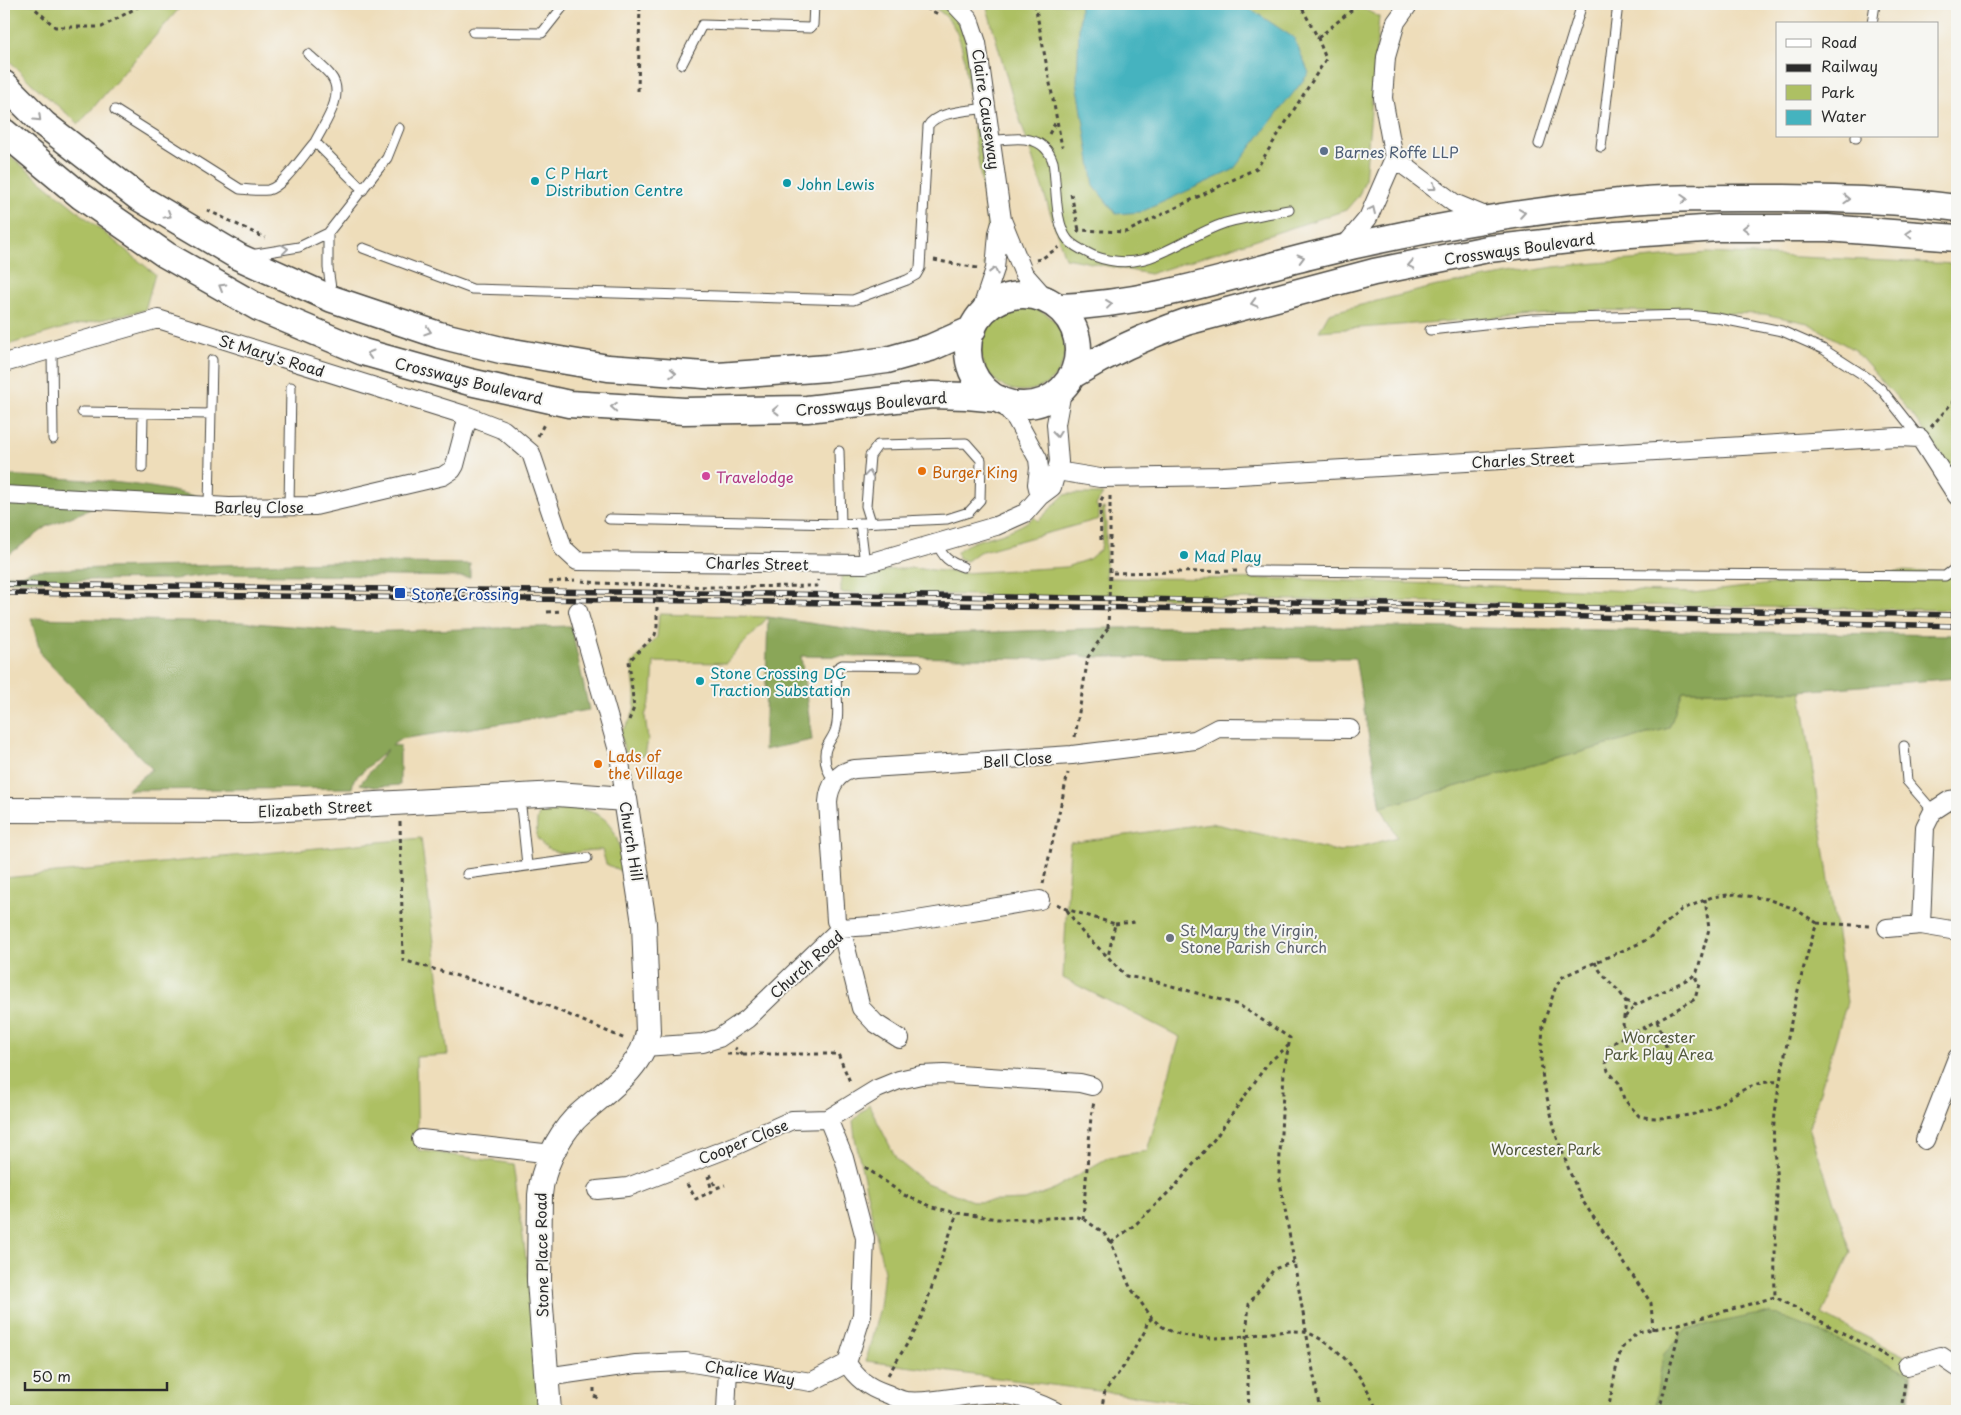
<svg xmlns="http://www.w3.org/2000/svg" width="1961" height="1415" font-family="'Playpen Sans',sans-serif">
	<style>
		.green { fill: #adc063; stroke: #6c7647 }
		.forest { fill: #8aa659; stroke: #5a6842 }
		.water { fill: #45b3bf; stroke: #386f75 }
		.lines { fill: none; stroke-linecap: round; stroke-linejoin: round }
		.lane-casing { stroke: #484640; stroke-width: 11 }
		.street-casing { stroke: #484640; stroke-width: 20 }
		.secondary-casing { stroke: #484640; stroke-width: 26 }
		.primary-casing { stroke: #484640; stroke-width: 29 }
		.path { stroke: #484640; stroke-width: 3; stroke-dasharray: 4 4; stroke-linecap: butt }
		.lane { stroke: #fff; stroke-width: 9 }
		.street { stroke: #fff; stroke-width: 18 }
		.secondary { stroke: #fff; stroke-width: 24 }
		.primary { stroke: #fff; stroke-width: 26 }
		.rail-casing { stroke: #2b2b2b; stroke-width: 5.5 }
		.rail { stroke: #f6f6f2; stroke-width: 4; stroke-dasharray: 11; stroke-linecap: butt }
		.path-bridge { stroke: #484640; stroke-width: 3; stroke-dasharray: 4 4; stroke-linecap: butt }
		.oneway { stroke: #a0a0a0 }
		.service-dot { fill: #5c6f8a; stroke: #f6f6f2; stroke-width: 2 }
		.culture-dot { fill: #0f9aa8; stroke: #f6f6f2; stroke-width: 2 }
		.food-dot { fill: #e8710a; stroke: #f6f6f2; stroke-width: 2 }
		.hotel-dot { fill: #d1479c; stroke: #f6f6f2; stroke-width: 2 }
		.transit-dot { fill: #1a4fb4; stroke: #f6f6f2; stroke-width: 2 }
		.worship-dot { fill: #6b7280; stroke: #f6f6f2; stroke-width: 2 }
		.labels { text-anchor: middle; dominant-baseline: central; stroke-width: 4; stroke-linejoin: round; paint-order: stroke }
		.street-label { font-size: 15px; fill: #2b2b2b; stroke: #f6f6f2 }
		.service-label { font-size: 15px; fill: #4e5e75; stroke: #f6f6f2; text-anchor: start }
		.culture-label { font-size: 15px; fill: #0d838f; stroke: #f6f6f2; text-anchor: start }
		.food-label { font-size: 15px; fill: #c56008; stroke: #f6f6f2; text-anchor: start }
		.hotel-label { font-size: 15px; fill: #b23c85; stroke: #f6f6f2; text-anchor: start }
		.transit-label { font-size: 15px; fill: #164399; stroke: #f6f6f2; text-anchor: start }
		.worship-label { font-size: 15px; fill: #5b616d; stroke: #f6f6f2; text-anchor: start }
		.park-label { font-size: 15px; fill: #52583c; stroke: #f6f6f2 }
	</style>
	<rect width="100%" height="100%" fill="#f6f6f2"/>
	<filter id="ink" filterUnits="userSpaceOnUse"><feTurbulence type="fractalNoise" baseFrequency=".02" numOctaves="2"/><feDisplacementMap in="SourceGraphic" scale="10" xChannelSelector="R" yChannelSelector="G"/><feConvolveMatrix kernelMatrix="1 2 1 2 8 2 1 2 1" color-interpolation-filters="sRGB"/></filter>
	<filter id="wash" filterUnits="userSpaceOnUse"><feTurbulence type="fractalNoise" baseFrequency=".0096" numOctaves="4" result="noise"/><feDisplacementMap in="SourceGraphic" scale="20" xChannelSelector="R" yChannelSelector="G"/><feGaussianBlur stdDeviation="1.12" result="paint"/><feColorMatrix in="noise" values="0 0 0 0 0 0 0 0 0 0 0 0 0 0 0 0 0 1.4 0 .05"/><feComposite in="paint" operator="in"/></filter>
	<g filter="url(#wash)">
		<rect width="100%" height="100%" fill="#eeddba"/>
		<!-- green -->
		<path class="green" d="M 4,4 L 183,4 L 79,124 L 30,82 L 4,55 Z
			M 924,4 C 961,4 967,39 971,69 C 972,78 975,87 970,96 C 967,89 967,80 966,73 C 963,44 956,13 924,4 Z
			M 986,4 L 1355,4 L 1379,17 L 1365,180 L 1359,195 L 1346,210 L 1150,274 L 1065,258 L 1011,92 Z
			M 973,125 L 980,134 L 992,221 L 992,231 L 985,266 L 984,266 L 988,240 L 988,227 Z
			M 4,151 L 155,274 L 145,310 L 64,328 L 4,346 Z
			M 1707,253 L 1957,264 L 1957,476 L 1911,413 L 1854,350 L 1808,323 L 1764,314 L 1601,310 L 1319,331 L 1329,313 L 1437,286 L 1554,267 Z
			M981 349a42 42 0 1 1 84 0a42 42 0 1 1-84 0Z
			M 1068,494 L 1103,494 L 1096,505 L 1099,509 L 1099,519 L 979,552 L 967,561 L 958,558 L 957,552 C 969,540 990,538 1006,532 C 1016,528 1025,524 1034,517 L 1038,521 L 1063,496 Z
			M 1104,508 L 1106,523 L 1106,578 L 1289,579 L 1693,593 L 1853,575 L 1899,571 L 1957,573 L 1957,610 L 841,593 L 841,574 L 912,568 L 963,573 L 1066,567 L 1089,559 L 1100,550 L 1102,544 L 1103,525 L 1101,509 Z
			M 659,614 L 768,617 L 726,663 L 654,662 L 652,695 L 645,716 L 648,740 L 645,755 L 626,758 L 620,732 C 643,713 633,689 632,663 L 657,637 Z
			M 1682,691 L 1801,691 L 1847,1002 L 1809,1127 L 1851,1252 L 1822,1315 L 1911,1359 L 1909,1411 L 1253,1411 L 866,1361 L 880,1307 L 884,1271 L 855,1138 L 853,1121 L 869,1105 L 897,1160 L 924,1182 L 975,1202 L 1025,1200 L 1050,1191 L 1109,1157 L 1147,1151 L 1180,1037 L 1063,978 L 1070,843 L 1211,823 L 1340,852 L 1397,837 L 1381,807 L 1669,728 Z
			M 549,807 C 572,807 603,807 614,832 C 620,844 622,860 625,873 L 606,864 L 602,850 C 575,849 557,863 537,838 C 537,826 534,810 549,807 Z
			M 421,838 L 448,1055 L 416,1057 L 418,1150 L 513,1164 L 547,1411 L 4,1411 L 4,878 Z"/>
		<!-- forest -->
		<path class="forest" d="M 4,475 C 69,479 135,480 198,497 L 96,507 L 48,526 L 4,558 Z
			M 332,562 L 470,564 L 470,577 L 214,574 L 174,579 L 4,581 L 4,575 L 22,575 L 33,570 Z
			M 768,617 L 885,634 L 913,635 L 1108,628 L 1403,627 L 1957,635 L 1957,678 L 1801,691 L 1683,691 L 1669,728 L 1381,807 L 1355,658 L 1088,657 L 1079,655 L 1047,659 L 801,656 L 812,740 L 764,750 Z
			M 31,618 L 243,622 L 359,632 L 571,626 L 589,710 L 401,739 L 392,745 L 400,746 L 400,785 L 374,787 L 360,784 L 388,749 L 354,779 L 352,788 L 127,790 L 152,769 L 41,655 Z
			M 1770,1312 L 1816,1330 L 1909,1374 L 1908,1411 L 1654,1411 L 1663,1355 L 1687,1329 Z"/>
		<!-- water -->
		<path class="water" d="M 1080,4 L 1243,4 L 1294,38 L 1309,73 L 1233,170 L 1141,212 L 1116,214 L 1094,186 L 1077,81 Z"/>
	</g>
	<g filter="url(#ink)">
		<g class="lines">
			<defs>
				<path id="lane" d="M 1872,24 L 1875,4
					M 473,32 L 542,33 L 565,4
					M 308,54 C 315,61 325,68 331,76 C 346,95 324,124 315,142
					M 682,64 L 702,25 L 810,28 L 813,25 L 814,4
					M 115,110 L 240,189 C 249,190 259,191 268,190 C 283,187 304,154 315,142 L 363,190
					M 1856,138 L 1856,136
					M 991,141 C 1016,138 1044,133 1053,162 C 1057,184 1054,223 1068,240 C 1074,247 1086,252 1094,256 C 1148,276 1177,239 1225,223 C 1246,217 1268,214 1289,210
					M 1539,144 L 1582,4
					M 1601,147 L 1618,4
					M 328,233 L 328,268 L 332,295
					M 363,248 L 472,289 L 853,300 L 907,280 L 916,275 L 920,268 L 928,126 C 936,111 971,111 986,108
					M 250,255 L 299,247 L 328,233 L 387,158 L 399,128
					M 1430,330 L 1531,319 L 1688,315 L 1717,318 L 1782,331 L 1823,349 L 1868,378 L 1882,390 L 1920,438
					M 52,350 L 53,439
					M 82,412 L 211,414
					M 839,451 L 841,524 L 860,523 L 865,564
					M 142,468 L 143,413
					M 209,506 L 212,360
					M 289,506 L 291,387
					M 609,519 L 841,524
					M 860,523 L 947,519 L 969,512 L 980,500 L 981,460 L 966,443 L 878,445 L 870,456 L 866,506 L 871,522
					M 937,543 C 943,558 949,562 963,567
					M 1250,571 L 1945,576 L 1957,567
					M 1904,746 L 1907,781 L 1933,811
					M 834,782 C 829,773 825,767 825,756 C 824,745 834,738 836,728 C 841,708 834,688 837,668 L 842,665 L 917,666
					M 520,797 L 527,865
					M 467,874 L 587,858"/>
				<path id="street" d="M 955,4 L 969,19 L 977,43 L 1002,220 L 1024,274 L 1047,300
					M 1394,158 L 1454,203 L 1490,218
					M 1343,248 L 1368,218 L 1394,158 L 1383,98 L 1386,57 L 1396,22 L 1409,4
					M 979,317 L 995,269 L 998,233 L 1002,220
					M 4,363 L 158,319 L 468,416 L 504,430 L 531,453 L 563,548 L 577,561 L 865,564 L 996,526 L 1025,513 L 1040,496 L 1052,487 L 1059,462 L 1056,424 L 1063,386
					M 999,399 L 1016,419 L 1038,459 L 1039,468 L 1037,484 L 1040,496
					M 1057,471 L 1100,478 L 1223,476 L 1898,437 L 1920,438 L 1957,496
					M 4,495 L 229,507 L 315,506 L 443,476 L 452,470 L 455,465 L 468,416
					M 578,611 L 619,754 L 625,799
					M 1921,925 L 1925,827 L 1933,811 L 1950,800 L 1957,799
					M 1887,928 L 1921,925 L 1957,931
					M 900,1039 L 875,1023 L 861,1008 L 841,928 L 836,921 L 828,802 C 829,786 838,771 855,769 L 1072,755 L 1195,740 L 1218,728 L 1350,729
					M 644,1047 L 703,1043 L 719,1038 L 747,1019 L 841,928 L 886,925 L 1040,900
					M 421,1139 L 552,1154
					M 1925,1140 L 1957,1058
					M 597,1190 L 628,1187 L 737,1145 L 792,1120 L 828,1119 L 877,1089 L 899,1080 L 921,1075 L 944,1074 L 1080,1083 L 1092,1086
					M 847,1363 C 856,1378 867,1387 885,1393 C 891,1395 899,1400 906,1401 C 937,1404 967,1392 997,1394 C 1018,1395 1037,1402 1055,1411
					M 1907,1366 L 1941,1356 L 1957,1367
					M 546,1377 L 636,1364 L 686,1362 L 811,1382 L 847,1363 L 862,1315 L 865,1238 L 844,1158 L 828,1119
					M 726,1411 L 728,1369"/>
				<path id="secondary" d="M 4,810 L 250,811 L 557,794 L 625,799 L 644,923 L 648,1032 C 643,1070 601,1094 575,1119 C 557,1138 542,1169 540,1195 L 539,1281 L 549,1411"/>
				<path id="primary" d="M 4,84 L 44,124 L 138,197 L 239,257 L 332,299 L 439,335 L 501,350 L 608,368 L 718,376 L 827,368 L 887,360 L 930,348 L 973,329
					M 4,132 L 81,196 L 166,255 L 259,308 L 363,352 L 470,382 L 569,404 L 684,411 L 807,409 L 932,395 L 967,396 L 999,399
					M968 350a55 55 0 1 1 110 0a55 55 0 1 1-110 0Z
					M 1060,307 C 1147,304 1227,277 1310,256 C 1341,248 1372,241 1403,235 C 1475,220 1547,209 1620,202 C 1674,197 1730,198 1784,198 C 1842,199 1900,200 1957,208
					M 1071,376 C 1107,354 1145,336 1186,322 L 1374,272 L 1488,249 L 1616,235 L 1718,228 L 1827,228 L 1957,238"/>
			</defs>
			<!-- lane casing -->
			<use href="#lane" class="lane-casing"/>
			<!-- street casing -->
			<use href="#street" class="street-casing"/>
			<!-- secondary casing -->
			<use href="#secondary" class="secondary-casing"/>
			<!-- primary casing -->
			<use href="#primary" class="primary-casing"/>
			<!-- path -->
			<path class="path" d="M 30,4 L 55,27 L 102,27 L 143,4
				M 911,4 L 922,6 L 940,15
				M 1035,4 L 1062,147
				M 1318,38 L 1359,4
				M 638,91 L 640,4
				M 1049,134 L 1057,120
				M 1071,194 L 1079,230
				M 207,210 L 265,238
				M 1077,232 L 1079,230 L 1126,232 L 1257,168 L 1326,59 L 1318,38 L 1302,8 L 1289,4
				M 934,260 L 977,268
				M 1036,260 L 1041,259 L 1059,247
				M 1931,427 L 1957,397
				M 538,436 L 545,422
				M 1110,496 L 1110,573 L 1239,571
				M 1101,540 L 1100,502 L 1104,495
				M 582,581 L 597,583 L 712,587 L 817,586 L 818,580
				M 549,582 L 575,580
				M 547,612 L 562,611
				M 629,720 L 634,708 L 629,661 L 655,635 L 657,627
				M 1075,737 L 1088,657 L 1108,628
				M 400,822 L 403,960 L 525,996 L 625,1039
				M 1043,884 L 1068,773
				M 1057,904 L 1066,909 L 1115,924 L 1108,957 L 1126,976 L 1154,981 L 1239,1005 L 1290,1038 L 1284,1071 L 1279,1175 L 1320,1411
				M 1067,910 L 1082,932 L 1108,957
				M 1817,923 L 1871,926
				M 1115,924 L 1133,922 L 1134,927
				M 1595,962 C 1603,980 1619,987 1626,1002 L 1623,1025 L 1627,1034 L 1611,1045 L 1607,1050 L 1605,1058 L 1608,1071 L 1619,1083 L 1624,1099 L 1639,1116 C 1655,1121 1698,1116 1712,1108 C 1735,1096 1752,1079 1780,1082
				M 1626,1001 L 1636,1005 L 1692,977 L 1697,972 L 1709,929 L 1705,899
				M 1625,1017 L 1636,1005
				M 1657,1021 L 1665,1042 L 1669,1062
				M 1627,1034 L 1640,1030 L 1695,999 L 1699,984 L 1694,975
				M 727,1054 L 743,1054 L 735,1048
				M 743,1054 L 838,1054 L 851,1084
				M 865,1167 L 904,1195 L 933,1207 L 957,1213 L 997,1219 L 1037,1219 L 1074,1216 L 1083,1219 L 1103,1232 L 1111,1243 L 1130,1287 L 1152,1318
				M 710,1174 L 716,1188 L 725,1185
				M 687,1184 L 696,1199 L 712,1191 L 708,1176
				M 1083,1219 L 1091,1116 L 1094,1102
				M 1111,1243 L 1137,1223 L 1177,1184 L 1216,1137 L 1268,1063 L 1288,1046
				M 1653,1330 L 1651,1303 L 1582,1200 L 1571,1175 L 1557,1138 L 1543,1081 L 1541,1059 L 1543,1025 L 1555,989 L 1561,978 L 1566,975 L 1638,944 L 1648,939 L 1681,910 L 1712,897 L 1735,894 L 1767,899 L 1795,909 L 1817,923 C 1802,968 1792,1013 1784,1060 C 1780,1081 1776,1102 1774,1123 C 1772,1146 1777,1168 1777,1191 C 1776,1227 1774,1262 1775,1297
				M 888,1375 L 915,1331 L 923,1313 L 957,1213
				M 594,1388 L 594,1396 L 598,1398
				M 1101,1411 L 1105,1391 L 1124,1366 L 1145,1331 L 1147,1323 L 1152,1318 C 1178,1347 1235,1337 1270,1333 C 1280,1332 1297,1329 1308,1333 C 1341,1346 1365,1379 1377,1411
				M 1249,1411 L 1246,1336 L 1249,1304 L 1274,1269 L 1294,1262
				M 1608,1411 L 1618,1359 L 1622,1348 L 1638,1332 L 1679,1324 L 1775,1297 L 1892,1359
				M 1659,1411 L 1679,1332 L 1679,1324
				M 1901,1411 L 1905,1382"/>
			<!-- lane -->
			<use href="#lane" class="lane"/>
			<!-- street -->
			<use href="#street" class="street"/>
			<!-- secondary -->
			<use href="#secondary" class="secondary"/>
			<!-- primary -->
			<use href="#primary" class="primary"/>
			<defs>
				<path id="rail" d="M 4,584 L 1087,598 L 1957,615
					M 4,593 L 706,601 L 1381,612 L 1957,626"/>
			</defs>
			<!-- rail casing -->
			<use href="#rail" class="rail-casing"/>
			<!-- rail -->
			<use href="#rail" class="rail"/>
			<!-- path-bridge -->
			<path class="path-bridge" d="M 657,627 L 657,579
				M 1108,628 L 1110,573"/>
		</g>
		<!-- one-way arrows -->
		<defs><path id="oneway-chevron" d="M-2-3.5L2.5 0L-2 3.5" fill="none" stroke-width="1.6" stroke-linecap="round" stroke-linejoin="round" transform="scale(1.25)"/></defs>
		<g class="oneway">
			<use href="#oneway-chevron" transform="translate(38 118) rotate(44)"/>
			<use href="#oneway-chevron" transform="translate(1433 187) rotate(37)"/>
			<use href="#oneway-chevron" transform="translate(1684 199) rotate(-3)"/>
			<use href="#oneway-chevron" transform="translate(1847 199) rotate(2)"/>
			<use href="#oneway-chevron" transform="translate(1372 210) rotate(-65)"/>
			<use href="#oneway-chevron" transform="translate(1522 213) rotate(-9)"/>
			<use href="#oneway-chevron" transform="translate(168 215) rotate(30)"/>
			<use href="#oneway-chevron" transform="translate(1746 228) rotate(180)"/>
			<use href="#oneway-chevron" transform="translate(1909 234) rotate(-176)"/>
			<use href="#oneway-chevron" transform="translate(285 249) rotate(-7)"/>
			<use href="#oneway-chevron" transform="translate(1301 258) rotate(-15)"/>
			<use href="#oneway-chevron" transform="translate(1411 265) rotate(169)"/>
			<use href="#oneway-chevron" transform="translate(994 271) rotate(-76)"/>
			<use href="#oneway-chevron" transform="translate(222 287) rotate(-150)"/>
			<use href="#oneway-chevron" transform="translate(1254 303) rotate(165)"/>
			<use href="#oneway-chevron" transform="translate(1109 304) rotate(-7)"/>
			<use href="#oneway-chevron" transform="translate(428 331) rotate(18)"/>
			<use href="#oneway-chevron" transform="translate(370 354) rotate(-164)"/>
			<use href="#oneway-chevron" transform="translate(673 373) rotate(4)"/>
			<use href="#oneway-chevron" transform="translate(614 407) rotate(-176)"/>
			<use href="#oneway-chevron" transform="translate(776 410) rotate(179)"/>
			<use href="#oneway-chevron" transform="translate(1057 434) rotate(83)"/>
			<use href="#oneway-chevron" transform="translate(869 474) rotate(-85)"/>
		</g>
	</g>
	<!-- markers -->
	<circle class="service-dot" cx="1324" cy="151" r="5"/>
	<g class="culture-dot">
		<circle cx="535" cy="181" r="5"/>
		<circle cx="787" cy="183" r="5"/>
		<circle cx="1184" cy="555" r="5"/>
		<circle cx="700" cy="681" r="5"/>
	</g>
	<g class="food-dot">
		<circle cx="922" cy="471" r="5"/>
		<circle cx="598" cy="764" r="5"/>
	</g>
	<circle class="hotel-dot" cx="706" cy="476" r="5"/>
	<rect class="transit-dot" x="394" y="587" width="12" height="12" rx="2.5"/>
	<circle class="worship-dot" cx="1170" cy="938" r="5"/>
	<g class="labels">
		<!-- street labels -->
		<g class="street-label">
			<text transform="translate(987 109) rotate(82)">Claire Causeway</text>
			<text transform="translate(1519 248) rotate(-8)">Crossways Boulevard</text>
			<text transform="translate(272 355) rotate(17)">St Mary's Road</text>
			<text transform="translate(469 380) rotate(14)">Crossways Boulevard</text>
			<text transform="translate(871 403) rotate(-5)">Crossways Boulevard</text>
			<text transform="translate(1523 459) rotate(-3)">Charles Street</text>
			<text x="259" y="506">Barley Close</text>
			<text transform="translate(757 563) rotate(1)">Charles Street</text>
			<text transform="translate(1017 759) rotate(-4)">Bell Close</text>
			<text transform="translate(315 808) rotate(-3)">Elizabeth Street</text>
			<text transform="translate(632 841) rotate(81)">Church Hill</text>
			<text transform="translate(806 964) rotate(-42)">Church Road</text>
			<text transform="translate(743 1141) rotate(-22)">Cooper Close</text>
			<text transform="translate(541 1255) rotate(-91)">Stone Place Road</text>
			<text transform="translate(750 1372) rotate(9)">Chalice Way</text>
		</g>
		<!-- service labels -->
		<g class="service-label">
			<text x="1334" y="151">Barnes Roffe LLP</text>
		</g>
		<!-- culture labels -->
		<g class="culture-label">
			<text x="545" y="172">C P Hart<tspan x="545" dy="17">Distribution Centre</tspan></text>
			<text x="797" y="183">John Lewis</text>
			<text x="1194" y="555">Mad Play</text>
			<text x="710" y="672">Stone Crossing DC<tspan x="710" dy="17">Traction Substation</tspan></text>
		</g>
		<!-- food labels -->
		<g class="food-label">
			<text x="932" y="471">Burger King</text>
			<text x="608" y="755">Lads of<tspan x="608" dy="17">the Village</tspan></text>
		</g>
		<!-- hotel labels -->
		<g class="hotel-label">
			<text x="716" y="476">Travelodge</text>
		</g>
		<!-- transit labels -->
		<g class="transit-label">
			<text x="411" y="593">Stone Crossing</text>
		</g>
		<!-- worship labels -->
		<g class="worship-label">
			<text x="1180" y="929">St Mary the Virgin,<tspan x="1180" dy="17">Stone Parish Church</tspan></text>
		</g>
		<!-- park labels -->
		<g class="park-label">
			<text x="1659" y="1036">Worcester<tspan x="1659" dy="17">Park Play Area</tspan></text>
			<text x="1546" y="1148">Worcester Park</text>
		</g>
	</g>
	<!-- margin -->
	<rect width="1961" height="1415" fill="none" stroke="#f6f6f2" stroke-width="20"/>
	<!-- legend -->
	<rect x="1776" y="22" width="162" height="115" fill="#f6f6f2" stroke="#a5a5a2"/>
	<rect x="1786" y="39" width="25" height="8" fill="#ffffff" stroke="#a5a5a2"/>
	<text x="1821" y="48" font-size="15" fill="#2b2b2b">Road</text>
	<rect x="1786" y="64" width="25" height="8" fill="#2b2b2b" stroke="#a5a5a2"/>
	<text x="1821" y="72" font-size="15" fill="#2b2b2b">Railway</text>
	<rect x="1786" y="85" width="25" height="15" fill="#adc063" stroke="#a5a5a2"/>
	<text x="1821" y="98" font-size="15" fill="#2b2b2b">Park</text>
	<rect x="1786" y="110" width="25" height="15" fill="#45b3bf" stroke="#a5a5a2"/>
	<text x="1821" y="122" font-size="15" fill="#2b2b2b">Water</text>
	<!-- scale -->
	<path d="M25 1382v8h142v-8" fill="none" stroke="#2b2b2b" stroke-width="2.5"/>
	<text x="32" y="1382" font-size="15" fill="#2b2b2b" stroke="#f6f6f2" stroke-width="4" paint-order="stroke">50 m</text>
</svg>
